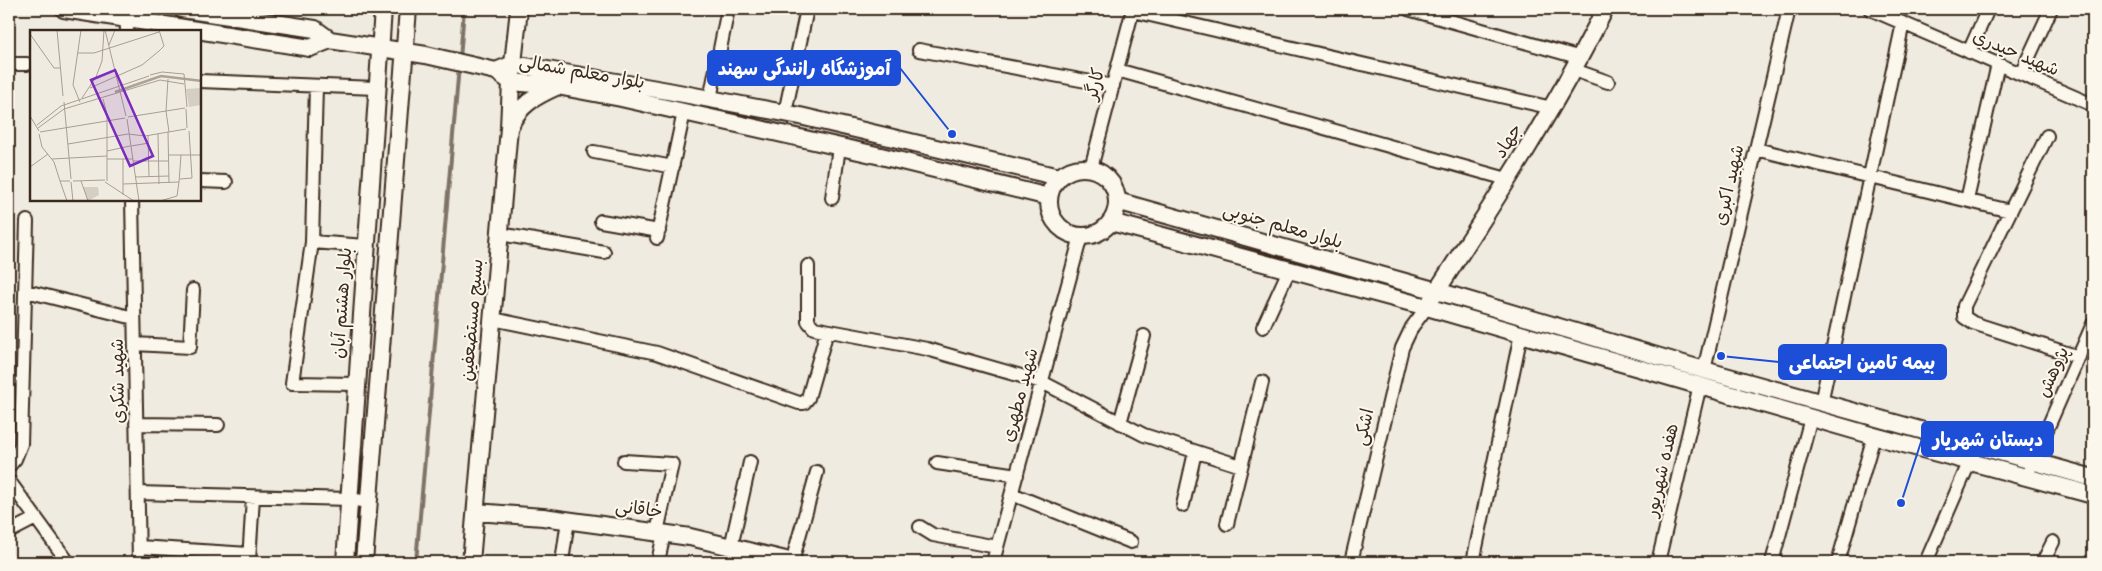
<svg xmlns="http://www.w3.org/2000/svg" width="2102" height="571" font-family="'Balsamiq Sans','Playpen Sans Arabic',sans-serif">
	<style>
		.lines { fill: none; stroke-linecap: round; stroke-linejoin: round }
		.stream { stroke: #7f7367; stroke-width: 4 }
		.minor-casing { stroke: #3b2a1e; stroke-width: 16 }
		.major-casing { stroke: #3b2a1e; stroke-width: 20 }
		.minor { stroke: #fbf7ec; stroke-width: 12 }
		.major { stroke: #fbf7ec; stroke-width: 16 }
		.labels { text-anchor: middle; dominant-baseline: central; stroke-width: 4; stroke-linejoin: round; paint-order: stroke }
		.street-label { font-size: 18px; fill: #3b2a1e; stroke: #fbf7ec }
		.inset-river { fill: none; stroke: #aca397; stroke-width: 2.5 }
		.inset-road { fill: none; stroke: #a89e92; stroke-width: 1 }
		.view { fill: #7b2cbf; fill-opacity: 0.15; stroke: #7b2cbf; stroke-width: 2.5 }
		.inset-edge { fill: none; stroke: #3b2a1e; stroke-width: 2.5 }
		.leader { fill: none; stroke: #1d4ed8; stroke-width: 2 }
		.callout-dot { fill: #1d4ed8; stroke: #fbf7ec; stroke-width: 2 }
		.callout { fill: #1d4ed8; stroke: #1d4ed8; stroke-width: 2 }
		.callout-label { font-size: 19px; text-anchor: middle; font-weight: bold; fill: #fff }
	</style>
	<rect width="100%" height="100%" fill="#f0ebe0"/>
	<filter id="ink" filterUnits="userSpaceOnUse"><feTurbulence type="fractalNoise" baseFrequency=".02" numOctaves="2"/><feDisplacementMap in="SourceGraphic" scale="10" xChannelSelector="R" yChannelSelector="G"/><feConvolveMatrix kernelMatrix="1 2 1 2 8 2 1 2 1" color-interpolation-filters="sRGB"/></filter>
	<g filter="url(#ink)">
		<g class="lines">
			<!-- stream -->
			<path class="stream" d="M 460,59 L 464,9
				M 416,562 L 459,66"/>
			<defs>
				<path id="minor" d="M 126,9 L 127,31
					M 1408,9 L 1581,58
					M 1870,9 L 2093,105
					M 1133,11 L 1552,108
					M 919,50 L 1113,86
					M 1969,52 L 1988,9
					M 9,64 L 27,64
					M 1117,70 L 1507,179
					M 1574,70 L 1608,82
					M 2021,74 L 2051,9
					M 200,81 L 376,88
					M 316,86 L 312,242 L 292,383 L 357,384
					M 710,99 L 728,9
					M 785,113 L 807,9
					M 2047,136 L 1964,306 L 1964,317 L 1973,323 L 2079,357
					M 1756,149 L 2010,211
					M 594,152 L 673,167
					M 1091,168 L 1133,9
					M 200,181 L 226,182
					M 832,198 L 839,147
					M 132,200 L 139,562
					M 1967,200 L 1998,64
					M 601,221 L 659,231
					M 500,234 L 604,252
					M 657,238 L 684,112
					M 312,242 L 366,246
					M 808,266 L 808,321 L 814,328 L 927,349 L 1042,382 L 1144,435 L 1241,466
					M 26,291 L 134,318
					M 493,319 L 657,353 L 799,403 L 804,403 L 808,398 L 827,331
					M 1263,327 L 1289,270
					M 135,344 L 190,347 L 193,290
					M 1704,370 L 1789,9
					M 1821,403 L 1903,23
					M 1120,423 L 1144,336
					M 136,424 L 218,425
					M 624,461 L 672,464 L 657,532
					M 937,463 L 1017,475
					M 9,466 L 15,459 L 21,444 L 27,221
					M 2030,468 L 2093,324
					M 9,481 L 68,562
					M 138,493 L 349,499 L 368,502
					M 1012,494 L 1131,542
					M 1183,505 L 1195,452
					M 1227,524 L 1262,382
					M 920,527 L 933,535 L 997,547
					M 9,532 L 36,518
					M 139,547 L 249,554
					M 731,547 L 750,462
					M 249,561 L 253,497
					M 562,562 L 568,520
					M 658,562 L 664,533
					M 792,562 L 817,472
					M 993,562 L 1081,236
					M 1351,562 L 1402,348 L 1412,327 L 1427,307
					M 1473,562 L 1521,334
					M 1658,562 L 1700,385
					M 1772,562 L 1811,418
					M 1838,562 L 1874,436
					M 1926,562 L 1973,454
					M 2043,562 L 2053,542"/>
				<path id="major" d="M 64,9 L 310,48 L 330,40
					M 182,9 L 315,29 L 330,40 L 426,55 L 496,71 L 511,82 L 557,86 L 621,98 L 881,156 L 1049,197
					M 496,71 L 513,64 L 668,91 L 800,116 L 1059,177
					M 510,126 C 519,105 536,96 556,87
					M1049 202a34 34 0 1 1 68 0a34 34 0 1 1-68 0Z
					M 1117,201 L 1437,291 L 1704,370 L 2093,478
					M 1111,222 L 1427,307 L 1874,436 L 2093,495
					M 1432,298 C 1493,204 1555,109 1605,9
					M 476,512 L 543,517 L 690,537 L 794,562
					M 345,562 L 383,9
					M 364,562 L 408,9
					M 471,562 L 509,128 L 511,82 L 519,9"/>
			</defs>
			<!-- minor casing -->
			<use href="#minor" class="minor-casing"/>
			<!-- major casing -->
			<use href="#major" class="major-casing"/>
			<!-- minor -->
			<use href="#minor" class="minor"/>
			<!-- major -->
			<use href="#major" class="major"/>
		</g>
	</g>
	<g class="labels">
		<!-- street labels -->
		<g class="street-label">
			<text transform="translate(2016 53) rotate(23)">شهید حیدری</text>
			<text transform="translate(582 72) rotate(10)">بلوار معلم شمالی</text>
			<text transform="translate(1095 84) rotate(-75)">کارگر</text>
			<text transform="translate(1508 141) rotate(-58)">جهاد</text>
			<text transform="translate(1729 185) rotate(-77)">شهید اکبری</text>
			<text transform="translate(1283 226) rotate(16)">بلوار معلم جنوبی</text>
			<text transform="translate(342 303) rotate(-86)">بلوار هشتم آبان</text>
			<text transform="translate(472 320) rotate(-85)">بسیج مستضعفین</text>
			<text transform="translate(2053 372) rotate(-66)">پژوهش</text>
			<text transform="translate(118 381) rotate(-91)">شهید شکری</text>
			<text transform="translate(1020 395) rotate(-75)">شهید مطهری</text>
			<text transform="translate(1364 427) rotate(-77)">اشکی</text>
			<text transform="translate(1662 470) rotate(-77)">هفده شهریور</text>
			<text transform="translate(639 509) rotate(8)">خاقانی</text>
		</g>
	</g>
	<!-- overview -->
	<g transform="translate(30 30)">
		<rect width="171" height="171" fill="#f0ebe0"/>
		<path d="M 171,58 L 171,75 L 159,77 L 156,59 Z" fill="#d5cec3"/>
		<path d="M 53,157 L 68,157 L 69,165 L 58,171 Z" fill="#d5cec3"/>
		<path class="inset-river" d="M 85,62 L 131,46 L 172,51"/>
		<path class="inset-road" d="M 27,0 L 33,66M 75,0 L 96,86M 0,4 L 24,38 L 31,38M 79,15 L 85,0M 48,23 L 64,23 L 129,2M 120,45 L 132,42 L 154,44 L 157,77M 138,49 L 136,81 L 139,102M 60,58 L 112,35 L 129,21 L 134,16 L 129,0M 52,68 L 66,47 L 72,31 L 74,0M 73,69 L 77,84 L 77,151M 34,72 L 41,149M 50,72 L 43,55 L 51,0M 156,79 L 157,98M 0,86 L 9,101M 98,87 L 155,78M 97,89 L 109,171M 7,95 L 31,76 L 119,46M 8,98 L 34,79 L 130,50 L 154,54M 10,102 L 95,88M 138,102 L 139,153M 9,104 L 12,117 L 24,132 L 30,151 L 40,151M 98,104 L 115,106 L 156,99M 128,104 L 129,154M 118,105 L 119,147M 38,114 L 98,104M 101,116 L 119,113M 77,121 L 100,116M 139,125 L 172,125M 22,129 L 77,126M 77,129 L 103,129M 93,129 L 93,165M 103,131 L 139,131M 0,137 L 18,124M 105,147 L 139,146M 150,149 L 162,148 L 159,101M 30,151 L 37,171M 43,151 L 75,150M 51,151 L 58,171M 41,152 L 43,171M 75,152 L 104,171M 93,154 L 149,152 L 151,125M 130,171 L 147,166 L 149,152"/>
		<path class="view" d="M 85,40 L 123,126 L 100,136 L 61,50 Z"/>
		<rect width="171" height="171" class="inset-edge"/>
	</g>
	<!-- callouts -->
	<path class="leader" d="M952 134L900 68M1721 356L1779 362M1901 503L1922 439"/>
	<g class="callout-dot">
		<circle cx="952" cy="134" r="5"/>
		<circle cx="1721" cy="356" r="5"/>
		<circle cx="1901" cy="503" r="5"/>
	</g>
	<g class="callout">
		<rect x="708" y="51" width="192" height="34" rx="5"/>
		<rect x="1779" y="345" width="167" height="34" rx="5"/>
		<rect x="1922" y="422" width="131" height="34" rx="5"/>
	</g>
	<g class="callout-label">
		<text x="804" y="75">آموزشگاه رانندگی سهند</text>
		<text x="1862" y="369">بیمه تامین اجتماعی</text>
		<text x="1988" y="446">دبستان شهریار</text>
	</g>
	<!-- margin -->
	<rect width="2102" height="571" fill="none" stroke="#fbf7ec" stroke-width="30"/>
	<rect x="15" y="15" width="2072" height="541" fill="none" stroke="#3b2a1e" stroke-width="2" filter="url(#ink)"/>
</svg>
